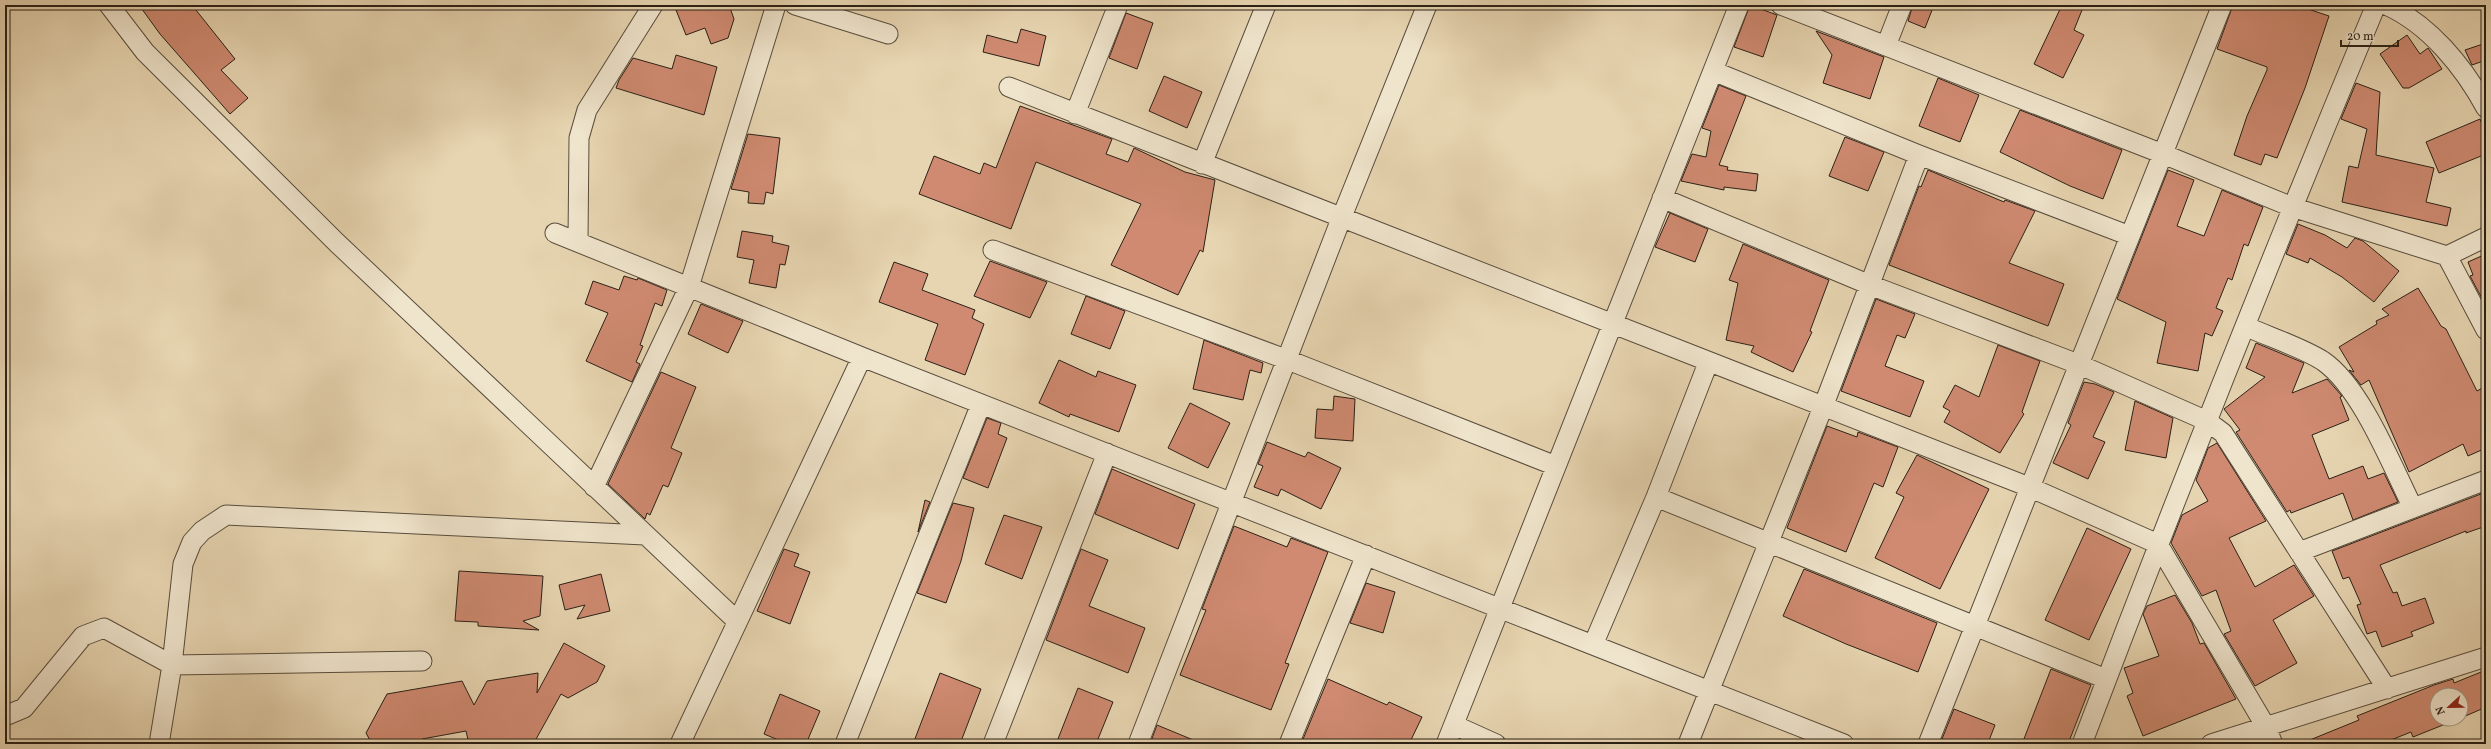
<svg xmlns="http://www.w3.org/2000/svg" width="2491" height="749" font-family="Vollkorn,serif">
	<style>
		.building { fill: #cf8a71; stroke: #2a2016 }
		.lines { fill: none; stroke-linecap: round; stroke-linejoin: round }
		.street-casing { stroke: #594d3d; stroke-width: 21 }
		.street { stroke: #efe4cc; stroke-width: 19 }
	</style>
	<rect width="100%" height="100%" fill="#e7d5b1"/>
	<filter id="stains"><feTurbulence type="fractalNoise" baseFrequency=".005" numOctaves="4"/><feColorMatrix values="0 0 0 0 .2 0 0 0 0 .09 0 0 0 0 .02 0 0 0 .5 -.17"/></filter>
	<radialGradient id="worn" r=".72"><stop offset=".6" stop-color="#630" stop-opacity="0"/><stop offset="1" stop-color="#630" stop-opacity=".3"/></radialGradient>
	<!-- building -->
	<path class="building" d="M 139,5 L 192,5 L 235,59 L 221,70 L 248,98 L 230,114 L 160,34 Z
		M 674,5 L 729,5 L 734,19 L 728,38 L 711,44 L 705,28 L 686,35 Z
		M 1750,5 L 1777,15 L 1763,57 L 1734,47 Z
		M 1913,5 L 1934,5 L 1925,28 L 1908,21 Z
		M 2062,5 L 2084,5 L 2074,30 L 2084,35 L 2063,78 L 2034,64 Z
		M 2233,5 L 2296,5 L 2329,16 L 2305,88 L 2277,158 L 2265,154 L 2261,165 L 2234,155 L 2247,116 L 2267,70 L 2267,67 L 2217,49 Z
		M 1126,13 L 1153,23 L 1137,69 L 1109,58 Z
		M 1021,29 L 1046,36 L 1039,66 L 983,52 L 987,35 L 1017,43 Z
		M 1816,31 L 1884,57 L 1870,99 L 1823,83 L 1832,55 Z
		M 2407,35 L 2420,54 L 2428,48 L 2442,69 L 2409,88 L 2403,88 L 2380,54 Z
		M 2486,43 L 2486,60 L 2472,65 L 2465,50 Z
		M 676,55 L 717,67 L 704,115 L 616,88 L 619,80 L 633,58 L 672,69 Z
		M 1164,76 L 1202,92 L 1187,128 L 1149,111 Z
		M 1938,78 L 1979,95 L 1960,142 L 1919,126 Z
		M 2356,83 L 2380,92 L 2376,155 L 2434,168 L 2426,202 L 2451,208 L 2447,226 L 2342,202 L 2349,166 L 2358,168 L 2367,129 L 2341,119 Z
		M 1719,85 L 1746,96 L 1719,165 L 1728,167 L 1727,170 L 1758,174 L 1756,191 L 1724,187 L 1724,190 L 1681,181 L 1692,154 L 1706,157 L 1711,131 L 1702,128 Z
		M 1020,106 L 1112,139 L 1106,154 L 1128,162 L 1134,148 L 1185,172 L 1215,180 L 1203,252 L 1200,250 L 1178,295 L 1111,265 L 1141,204 L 1036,162 L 1011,229 L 919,194 L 934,156 L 980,174 L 984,163 L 996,168 Z
		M 2020,110 L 2122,150 L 2103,199 L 2070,186 L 2000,152 Z
		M 2480,119 L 2486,134 L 2486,154 L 2439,173 L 2426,142 Z
		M 748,134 L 780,138 L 773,194 L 766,192 L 764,204 L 748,203 L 749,192 L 731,189 Z
		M 1845,137 L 1884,152 L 1868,191 L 1829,176 Z
		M 1928,170 L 2004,202 L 2005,200 L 2035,211 L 2009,263 L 2064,284 L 2048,326 L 1889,265 L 1919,186 L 1921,187 Z
		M 2168,170 L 2194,180 L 2177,226 L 2204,236 L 2222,190 L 2263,207 L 2248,246 L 2244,244 L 2232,280 L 2228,278 L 2216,308 L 2223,311 L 2212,336 L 2205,333 L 2198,371 L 2157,363 L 2166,322 L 2117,299 Z
		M 1670,213 L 1708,229 L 1695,262 L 1655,247 Z
		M 2298,224 L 2325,235 L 2347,248 L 2355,238 L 2363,241 L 2399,271 L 2374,302 L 2342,277 L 2310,258 L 2308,263 L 2286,254 Z
		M 742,231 L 773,236 L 772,242 L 789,246 L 785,265 L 780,264 L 776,288 L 749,283 L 754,260 L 737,257 Z
		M 1743,244 L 1829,280 L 1810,331 L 1812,332 L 1793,372 L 1751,352 L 1754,346 L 1726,340 L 1738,283 L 1729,280 Z
		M 2486,254 L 2486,306 L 2470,276 L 2473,275 L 2468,262 Z
		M 990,261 L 1047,282 L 1030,318 L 974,296 Z
		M 894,262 L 928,274 L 922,290 L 975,310 L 972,318 L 984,324 L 965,375 L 925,360 L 938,324 L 879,302 Z
		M 624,276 L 637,280 L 638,278 L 667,290 L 662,306 L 655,303 L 640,345 L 643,346 L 636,362 L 640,364 L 632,382 L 586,361 L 608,313 L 585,304 L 593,281 L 619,290 Z
		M 2418,288 L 2441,326 L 2446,329 L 2477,391 L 2486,386 L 2486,448 L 2468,456 L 2463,444 L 2409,472 L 2369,380 L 2361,385 L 2349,370 L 2354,372 L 2339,347 L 2377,324 L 2376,321 L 2389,315 L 2382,309 Z
		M 1086,296 L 1125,311 L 1110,349 L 1071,334 Z
		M 1876,299 L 1915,314 L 1905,338 L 1897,335 L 1885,366 L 1924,381 L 1910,417 L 1841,391 Z
		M 701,304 L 743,321 L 728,353 L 688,334 Z
		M 1204,340 L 1263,363 L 1261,373 L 1250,370 L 1243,400 L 1193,389 Z
		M 2256,343 L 2304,363 L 2292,393 L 2327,379 L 2342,396 L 2340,397 L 2349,420 L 2312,435 L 2329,479 L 2363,466 L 2368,479 L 2384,473 L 2398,502 L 2353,520 L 2343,493 L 2291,513 L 2290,510 L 2287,512 L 2236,432 L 2240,430 L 2224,409 L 2265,377 L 2246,368 Z
		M 1998,345 L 2040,361 L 2022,412 L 2024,414 L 2000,453 L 1944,422 L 1950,411 L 1943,407 L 1955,385 L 1979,397 Z
		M 1059,360 L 1096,377 L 1098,371 L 1136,385 L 1119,432 L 1070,414 L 1069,417 L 1039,403 Z
		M 661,372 L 696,387 L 671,448 L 682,453 L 668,487 L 663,485 L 650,515 L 647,513 L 645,519 L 608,484 Z
		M 2084,382 L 2095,384 L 2114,392 L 2093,437 L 2105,442 L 2088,479 L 2053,463 L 2071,425 L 2068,423 Z
		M 1334,396 L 1355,399 L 1353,441 L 1315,438 L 1317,409 L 1333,410 Z
		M 2135,401 L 2173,418 L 2166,458 L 2125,450 Z
		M 1190,403 L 1230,423 L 1208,468 L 1168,448 Z
		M 987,418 L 1001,423 L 998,434 L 1007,438 L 988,488 L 963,478 Z
		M 1827,426 L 1857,437 L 1858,432 L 1898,447 L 1883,487 L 1874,483 L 1846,552 L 1787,528 Z
		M 1267,442 L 1305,457 L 1308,452 L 1341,468 L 1321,509 L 1281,489 L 1278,496 L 1254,487 L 1263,466 L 1258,464 Z
		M 2217,443 L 2266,521 L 2229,538 L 2255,587 L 2294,565 L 2314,596 L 2273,620 L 2297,663 L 2255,686 L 2224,634 L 2231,631 L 2216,590 L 2202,596 L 2171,543 L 2182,515 L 2208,501 L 2196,480 L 2208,448 Z
		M 1917,455 L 1989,489 L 1940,589 L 1875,558 L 1904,497 L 1896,493 Z
		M 1112,469 L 1195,504 L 1178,549 L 1095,514 Z
		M 2486,492 L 2486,526 L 2466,533 L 2466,531 L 2380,565 L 2393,593 L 2397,592 L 2402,606 L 2425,598 L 2434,623 L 2411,632 L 2413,636 L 2382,647 L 2376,631 L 2367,634 L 2357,605 L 2361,604 L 2349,577 L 2343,579 L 2332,551 Z
		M 925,500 L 930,502 L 918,532 Z
		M 953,503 L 974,508 L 961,561 L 946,603 L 917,593 Z
		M 1004,515 L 1042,527 L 1022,579 L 985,564 Z
		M 1234,526 L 1287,547 L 1291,538 L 1328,552 L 1285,663 L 1289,664 L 1271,710 L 1180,675 L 1206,610 L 1202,609 Z
		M 2087,528 L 2131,549 L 2089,640 L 2045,620 Z
		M 784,549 L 799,554 L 794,566 L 810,572 L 790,624 L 757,611 Z
		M 1081,549 L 1108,560 L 1089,606 L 1145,628 L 1128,673 L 1046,640 Z
		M 1804,569 L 1937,623 L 1918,672 L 1846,644 L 1783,616 Z
		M 459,571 L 543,576 L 540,616 L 523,621 L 539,630 L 478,626 L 478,622 L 455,621 Z
		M 601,574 L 610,611 L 577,619 L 585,605 L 565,610 L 559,585 Z
		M 1366,583 L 1395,592 L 1383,633 L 1350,623 Z
		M 2175,595 L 2192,623 L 2200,644 L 2204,643 L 2236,699 L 2143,736 L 2127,696 L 2133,693 L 2124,668 L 2159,656 L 2143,614 L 2147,606 Z
		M 564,643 L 605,666 L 597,682 L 568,698 L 561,694 L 535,741 L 518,744 L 469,744 L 466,731 L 422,739 L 419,744 L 372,744 L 366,733 L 387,694 L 462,681 L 474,705 L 487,681 L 538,673 L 537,693 Z
		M 2051,669 L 2091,685 L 2068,744 L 2022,744 Z
		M 2486,670 L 2486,707 L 2461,718 L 2461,695 L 2437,695 L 2437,719 L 2458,719 L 2413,737 L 2411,732 L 2381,744 L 2300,744 L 2359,720 L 2357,716 L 2434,685 L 2453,679 L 2454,683 Z
		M 940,673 L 981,689 L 960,744 L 913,744 Z
		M 1328,679 L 1387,705 L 1389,702 L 1422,717 L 1409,744 L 1301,744 Z
		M 1078,688 L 1113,702 L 1096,744 L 1056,744 Z
		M 780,694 L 820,711 L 806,744 L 788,744 L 764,734 Z
		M 1954,709 L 1995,725 L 1988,743 L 1978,739 L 1977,744 L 1940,744 Z
		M 1157,725 L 1203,744 L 1150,744 Z"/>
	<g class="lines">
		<defs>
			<path id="street" d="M 109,5 L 145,52 L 337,243 L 737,621
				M 795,5 L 888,34
				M 1781,5 L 2163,154 L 2292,207 L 2447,256 L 2486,330
				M 2386,5 C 2429,24 2464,67 2486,108
				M 1886,46 L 1902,5
				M 1713,71 L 1919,155 L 2130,236
				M 1009,87 L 2029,487 L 2158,544 L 2266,727 L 2273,744
				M 1075,114 L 1118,5
				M 1202,164 L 1266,5
				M 1662,198 L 1870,285 L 2078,364 L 2207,421 L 2223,433 L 2387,689
				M 555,233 L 862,357
				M 578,241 L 579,138 L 587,110 L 653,5
				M 993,250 L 1288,360 L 1556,466
				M 2447,256 L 2486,237
				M 2245,326 C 2269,337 2301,347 2323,361 C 2361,387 2392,466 2413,508
				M 594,487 L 689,287 L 776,5
				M 1656,497 L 2106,679
				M 2299,552 L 2486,480
				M 1593,645 L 1656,497 L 1708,363
				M 5,716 L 24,708 L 83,636 L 104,628 L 172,665 L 422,661
				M 1454,725 L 1496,744
				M 159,744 L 172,665 L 183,564 L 192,542 L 202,531 L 226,515 L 645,535
				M 680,744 L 862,357 L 1844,744
				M 845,744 L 981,404
				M 993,744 L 1107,453
				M 1138,744 L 1341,219 L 1427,5
				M 1289,744 L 1366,555
				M 1446,744 L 1739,5
				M 1688,744 L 1823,407 L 1919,155
				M 1928,744 L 2222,5
				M 2082,744 C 2176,496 2274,250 2376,5
				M 2211,744 L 2486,657"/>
		</defs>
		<!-- street casing -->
		<use href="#street" class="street-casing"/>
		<!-- street -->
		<use href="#street" class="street"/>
	</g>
	<!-- margin -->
	<rect width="2491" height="749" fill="none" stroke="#e7d5b1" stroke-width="20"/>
	<rect x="6" y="6" width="2479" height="737" fill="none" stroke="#2a2016" stroke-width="2"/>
	<rect x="10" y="10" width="2471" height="729" fill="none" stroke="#2a2016"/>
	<!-- north arrow -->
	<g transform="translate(2449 707) rotate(248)"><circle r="19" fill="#efe4cc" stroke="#a09683"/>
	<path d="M0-3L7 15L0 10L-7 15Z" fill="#8f2418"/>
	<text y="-6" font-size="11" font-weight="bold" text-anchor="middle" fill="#2a2016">N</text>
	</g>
	<!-- scale -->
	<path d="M2341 40v6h57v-6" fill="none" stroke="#2a2016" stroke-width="2"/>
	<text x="2347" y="40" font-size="12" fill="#2a2016" stroke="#efe4cc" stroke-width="3" paint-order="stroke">20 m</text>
	<rect width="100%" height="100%" filter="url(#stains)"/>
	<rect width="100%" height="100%" fill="url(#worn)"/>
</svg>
